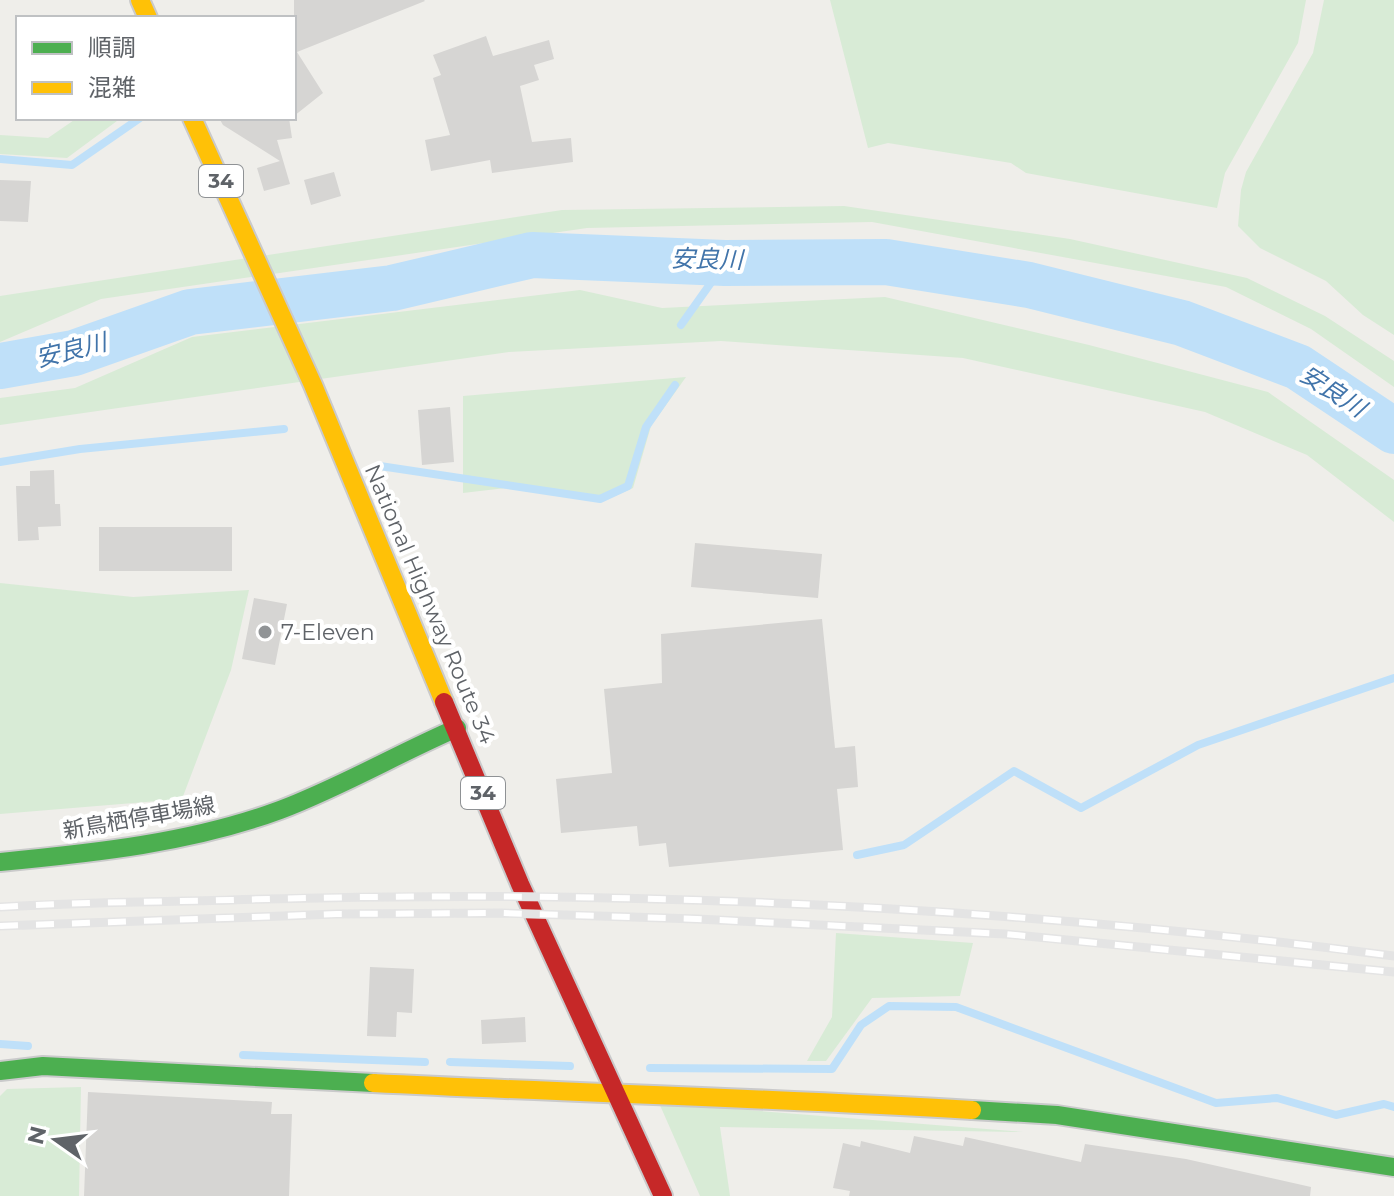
<svg xmlns="http://www.w3.org/2000/svg" width="1394" height="1196" font-family="Montserrat,'Noto Sans JP',sans-serif">
	<style>
		.green { fill: #d8ebd6 }
		.lines { fill: none; stroke-linecap: round; stroke-linejoin: round }
		.stream { stroke: #bfe0f9; stroke-width: 8 }
		.river { stroke: #bfe0f9; stroke-width: 46 }
		.building { fill: #d6d5d3 }
		.fast-casing { stroke: #cacacb; stroke-width: 22 }
		.slow-casing { stroke: #cacacb; stroke-width: 22 }
		.jam-casing { stroke: #cacacb; stroke-width: 22 }
		.fast { stroke: #4caf50; stroke-width: 18 }
		.slow { stroke: #ffc107; stroke-width: 18 }
		.jam { stroke: #c62828; stroke-width: 18 }
		.rail-casing { stroke: #e4e4e4; stroke-width: 9 }
		.rail { stroke: #fff; stroke-width: 6; stroke-dasharray: 18; stroke-linecap: butt }
		.poi-dot { fill: #919496; stroke: #fff; stroke-width: 3 }
		.labels { text-anchor: middle; dominant-baseline: central; stroke-width: 8; stroke-linejoin: round; paint-order: stroke }
		.shield { fill: #fff; stroke: #8f9295; stroke-width: 2 }
		.shield-label { font-size: 20px; font-weight: bold; fill: #5f6368 }
		.street-label { font-size: 22px; fill: #5f6368; stroke: #fff }
		.poi-label { font-size: 22px; fill: #5f6368; stroke: #fff; text-anchor: start }
		.water-label { font-size: 24px; font-style: italic; fill: #4174aa; stroke: #fff }
	</style>
	<rect width="100%" height="100%" fill="#efeeea"/>
	<!-- green -->
	<path class="green" d="M 830,0 L 1306,0 L 1298,43 L 1225,173 L 1217,208 L 1026,173 L 1011,163 L 888,143 L 868,148 Z
		M 1324,0 L 1394,0 L 1394,335 L 1363,315 L 1326,281 L 1260,248 L 1238,226 L 1241,190 L 1246,172 L 1313,53 Z
		M 77,118 L 121,118 L 67,158 L 0,154 L 0,135 L 48,138 Z
		M 844,206 L 1070,239 L 1247,278 L 1325,316 L 1394,361 L 1394,387 L 1311,329 L 1226,287 L 872,222 L 587,228 L 101,299 L 0,342 L 0,296 L 562,210 Z
		M 580,290 L 662,308 L 885,297 L 1089,345 L 1268,392 L 1394,480 L 1394,522 L 1307,455 L 1205,412 L 963,358 L 721,341 L 509,352 L 0,425 L 0,398 L 75,388 L 192,337 Z
		M 686,377 L 651,426 L 633,488 L 601,502 L 514,487 L 463,493 L 463,396 Z
		M 0,583 L 133,597 L 249,590 L 231,670 L 182,799 L 0,814 Z
		M 836,933 L 973,943 L 960,996 L 872,998 L 826,1061 L 807,1061 L 832,1017 Z
		M 81,1087 L 79,1196 L 0,1196 L 0,1096 L 7,1089 Z
		M 659,1103 L 1023,1132 L 720,1127 L 730,1196 L 700,1196 Z"/>
	<g class="lines">
		<!-- stream -->
		<path class="stream" d="M 0,159 L 72,165 L 140,118
			M 681,325 L 725,263
			M 0,462 L 80,449 L 284,429
			M 380,466 L 600,499 L 628,486 L 646,427 L 675,385
			M 857,855 L 904,845 L 1014,771 L 1081,808 L 1198,745 L 1394,678
			M 0,1044 L 28,1046
			M 243,1055 L 425,1062
			M 450,1062 L 570,1066
			M 650,1068 L 832,1069 L 861,1025 L 889,1006 L 956,1007 L 1216,1103 L 1277,1098 L 1336,1115 L 1384,1104 L 1394,1107"/>
		<!-- river -->
		<path class="river" d="M 0,366 L 74,353 L 190,312 L 392,288 L 532,255 L 725,263 L 886,262 L 1029,285 L 1182,323 L 1298,367 L 1394,431"/>
	</g>
	<!-- building -->
	<path class="building" d="M 294,0 L 424,0 L 425,1 L 297,52 L 323,93 L 294,116 Z
		M 486,36 L 493,56 L 549,40 L 554,59 L 534,65 L 539,80 L 520,86 L 532,142 L 571,138 L 573,162 L 492,173 L 490,160 L 431,171 L 425,140 L 450,135 L 433,78 L 441,75 L 433,55 Z
		M 219,118 L 289,118 L 292,138 L 277,140 L 290,184 L 264,191 L 257,168 L 280,161 L 223,125 Z
		M 334,172 L 341,196 L 311,205 L 304,180 Z
		M 0,180 L 31,181 L 28,222 L 0,221 Z
		M 450,407 L 454,462 L 422,465 L 418,410 Z
		M 54,470 L 55,504 L 60,504 L 61,526 L 38,527 L 39,540 L 18,541 L 16,486 L 30,486 L 30,471 Z
		M 99,527 L 232,527 L 232,571 L 99,571 Z
		M 695,543 L 822,554 L 818,598 L 691,587 Z
		M 254,598 L 287,604 L 275,665 L 242,659 Z
		M 822,619 L 835,748 L 855,746 L 858,787 L 837,789 L 843,850 L 669,867 L 666,843 L 639,846 L 637,826 L 561,833 L 556,779 L 612,773 L 604,689 L 662,683 L 661,634 Z
		M 370,967 L 414,969 L 412,1013 L 397,1012 L 396,1037 L 367,1036 Z
		M 525,1017 L 526,1042 L 482,1044 L 481,1020 Z
		M 88,1092 L 272,1102 L 271,1114 L 292,1114 L 289,1196 L 84,1196 Z
		M 914,1136 L 963,1146 L 965,1137 L 1081,1162 L 1085,1144 L 1186,1159 L 1311,1187 L 1310,1196 L 849,1196 L 850,1191 L 833,1188 L 843,1143 L 860,1147 L 861,1141 L 910,1153 Z"/>
	<g class="lines">
		<defs>
			<path id="fast" d="M 0,862 C 94,853 191,843 280,810 C 341,787 397,754 457,728
				M 0,1071 L 43,1066 L 373,1083
				M 972,1110 L 1057,1115 L 1394,1167"/>
			<path id="slow" d="M 140,0 L 148,18
				M 192,118 L 313,385 L 444,702
				M 373,1083 C 573,1093 772,1098 972,1110"/>
			<path id="jam" d="M 444,702 L 520,884 L 663,1196"/>
		</defs>
		<!-- fast casing -->
		<use href="#fast" class="fast-casing"/>
		<!-- slow casing -->
		<use href="#slow" class="slow-casing"/>
		<!-- jam casing -->
		<use href="#jam" class="jam-casing"/>
		<!-- fast -->
		<use href="#fast" class="fast"/>
		<!-- slow -->
		<use href="#slow" class="slow"/>
		<!-- jam -->
		<use href="#jam" class="jam"/>
		<defs>
			<path id="rail" d="M 0,907 C 77,902 154,902 231,900 C 620,888 1008,906 1394,956
				M 0,926 L 337,914 L 500,913 L 697,919 L 1005,934 L 1394,972"/>
		</defs>
		<!-- rail casing -->
		<use href="#rail" class="rail-casing"/>
		<!-- rail -->
		<use href="#rail" class="rail"/>
	</g>
	<!-- markers -->
	<circle class="poi-dot" cx="265" cy="632" r="8"/>
	<g class="labels">
		<!-- shield labels -->
		<g class="shield">
			<rect x="199" y="165" width="44" height="32" rx="6"/>
			<rect x="461" y="777" width="44" height="32" rx="6"/>
		</g>
		<g class="shield-label">
			<text x="221" y="181">34</text>
			<text x="483" y="793">34</text>
		</g>
		<!-- street labels -->
		<g class="street-label">
			<text transform="translate(430 604) rotate(67)">National Highway Route 34</text>
			<text transform="translate(139 818) rotate(-10)">新鳥栖停車場線</text>
		</g>
		<!-- poi labels -->
		<g class="poi-label">
			<text x="281" y="632">7-Eleven</text>
		</g>
		<!-- water labels -->
		<g class="water-label">
			<text transform="translate(707 259) rotate(1)">安良川</text>
			<text transform="translate(71 350) rotate(-14)">安良川</text>
			<text transform="translate(1333 391) rotate(33)">安良川</text>
		</g>
	</g>
	<!-- legend -->
	<rect x="16" y="16" width="280" height="104" fill="#ffffff" stroke="#bfc1c3" stroke-width="2"/>
	<rect x="32" y="42" width="40" height="12" fill="#4caf50" stroke="#bfc1c3" stroke-width="2"/>
	<text x="88" y="56" font-size="24" fill="#5f6368">順調</text>
	<rect x="32" y="82" width="40" height="12" fill="#ffc107" stroke="#bfc1c3" stroke-width="2"/>
	<text x="88" y="96" font-size="24" fill="#5f6368">混雑</text>
	<!-- north arrow -->
	<g transform="translate(56 1140) rotate(284)" stroke="#ffffff" stroke-width="6" paint-order="stroke">
	<path d="M0-6L14 30L0 20L-14 30Z" fill="#5f6368"/>
	<text y="-12" font-size="22" font-weight="bold" text-anchor="middle" fill="#5f6368">N</text>
	</g>
</svg>
